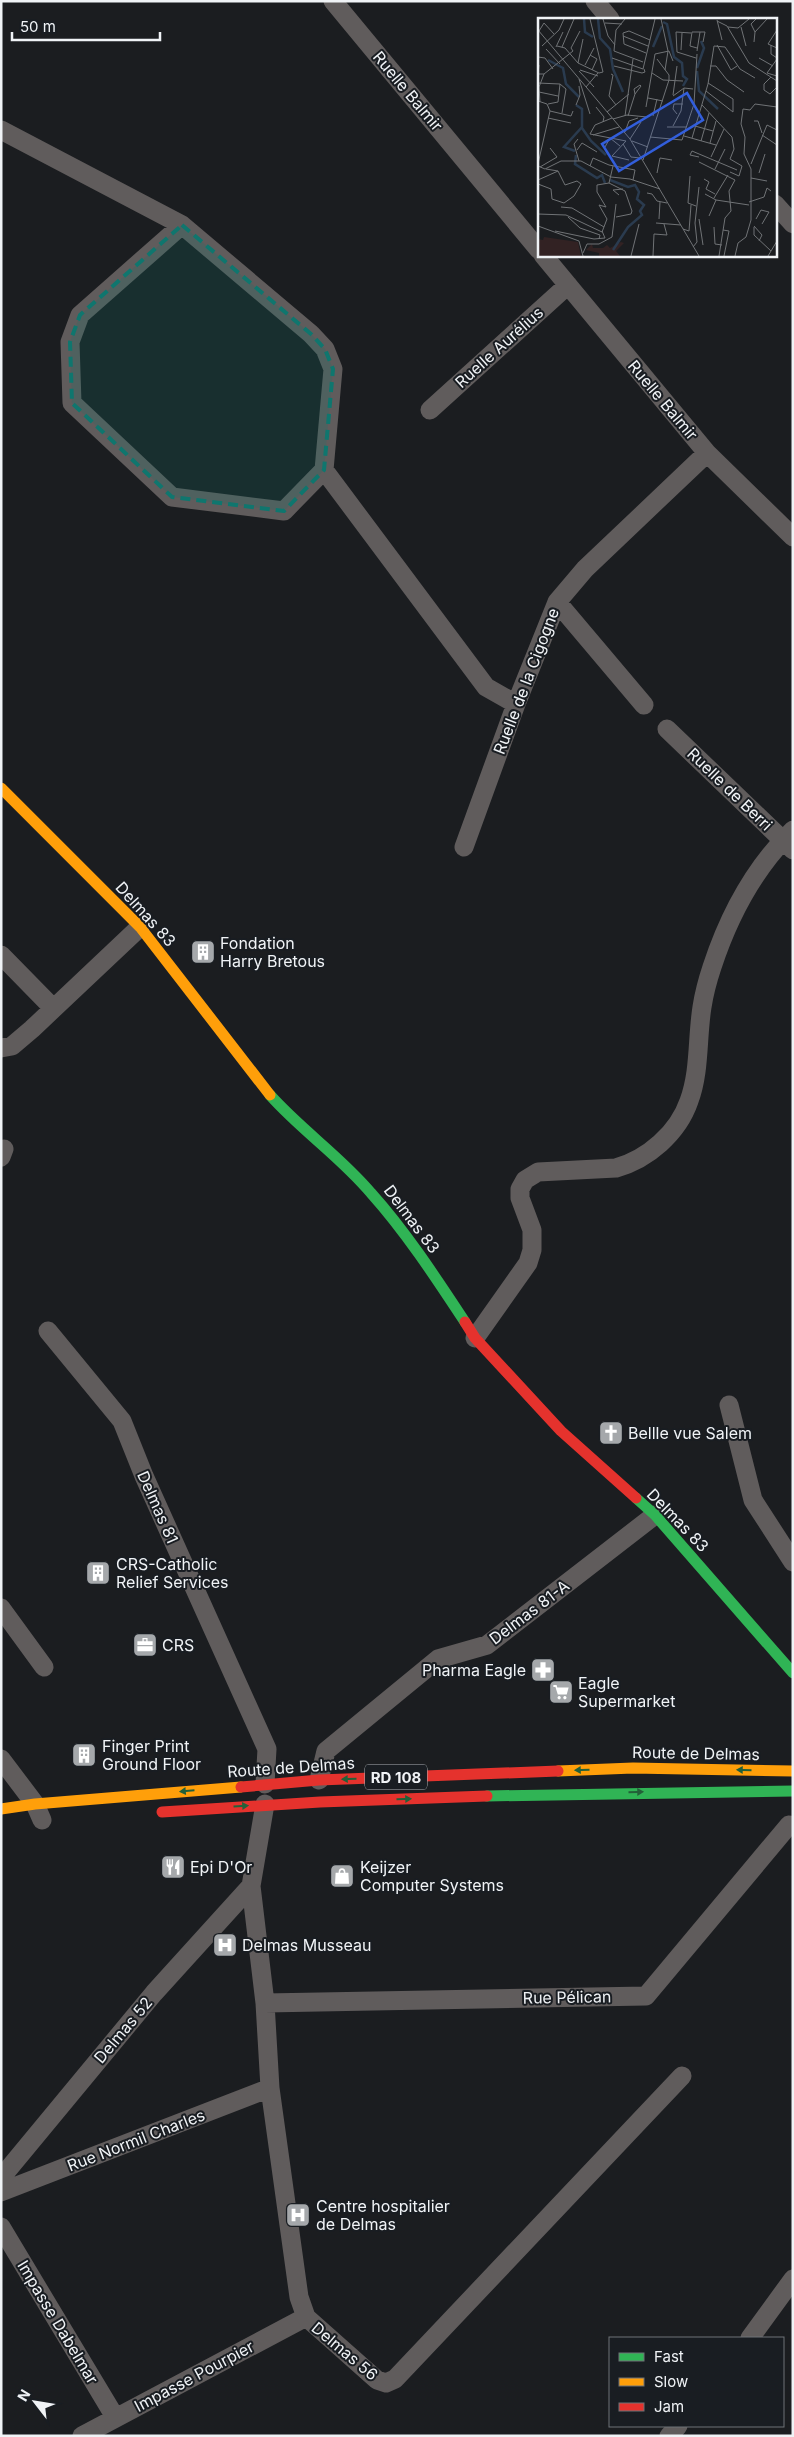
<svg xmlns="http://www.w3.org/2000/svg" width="794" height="2437" font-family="Inter,sans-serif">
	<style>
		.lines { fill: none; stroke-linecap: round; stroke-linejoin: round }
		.street { stroke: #605c5c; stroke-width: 19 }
		.fast { stroke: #30b455; stroke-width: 11 }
		.slow { stroke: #ff9f0a; stroke-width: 11 }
		.jam { stroke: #e5322d; stroke-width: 11 }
		.oneway { fill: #236139 }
		.marked { fill: #0f766e; fill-opacity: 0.2; stroke: #0f766e; stroke-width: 4; stroke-dasharray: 10 6; stroke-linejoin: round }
		.labels { text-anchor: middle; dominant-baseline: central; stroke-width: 4; stroke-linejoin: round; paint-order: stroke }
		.shield { fill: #191d22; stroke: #b0b3b6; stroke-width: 1 }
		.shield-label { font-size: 15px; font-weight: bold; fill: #f0f3f6 }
		.street-label { font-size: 16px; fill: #f0f3f6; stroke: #191d22 }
		.poi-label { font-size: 16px; fill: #f0f3f6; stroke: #191d22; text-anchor: start }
		.inset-river { fill: none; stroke: #2a3b4f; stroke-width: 2.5 }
		.inset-road { fill: none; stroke: #707376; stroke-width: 1 }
		.view { fill: #325edb; fill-opacity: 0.15; stroke: #325edb; stroke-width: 2.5 }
		.inset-edge { fill: none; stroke: #f0f3f6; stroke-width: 2.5 }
	</style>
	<rect width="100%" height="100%" fill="#1b1d20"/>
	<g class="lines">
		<!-- street -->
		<path class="street" d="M 333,1 L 539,250
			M 595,1 L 610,19
			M 1,130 L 182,225 L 311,334 L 325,349 L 333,369 L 324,470 L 486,687 L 516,704
			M 775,204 L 793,224
			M 182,225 L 80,315 L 70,342 L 72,403 L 172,497 L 284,511 L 324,470
			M 543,255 L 707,453 L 793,537
			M 430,410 L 568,285
			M 557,602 L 644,705
			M 667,729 L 793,850
			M 464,847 L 516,704 L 557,602 L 585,569 L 707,453
			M 1,955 L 53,1008
			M 1,1048 L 12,1046 L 32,1029 L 140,927
			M 1,1157 L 4,1149
			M 48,1331 L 122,1421 L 144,1476 L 267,1749 L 265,1784
			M 475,1338 L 528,1263 L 532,1250 L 532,1230 L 520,1198 L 520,1189 L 525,1180 L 538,1172 L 616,1168 C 648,1159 678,1133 689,1101 C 700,1072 697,1038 702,1007 C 704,994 708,979 712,967 C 729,915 754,868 793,830
			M 729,1405 L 753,1500 L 793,1562
			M 1,1608 L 44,1667
			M 1,1759 L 35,1804 L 42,1820
			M 319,1780 L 326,1751 L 438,1659 L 487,1645 L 655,1515
			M 265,1804 L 251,1886 L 265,2003 L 270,2088 L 299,2297 L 306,2317 L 377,2380 L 386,2383 L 395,2379 L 682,2076
			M 265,2003 L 646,1996 L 789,1825
			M 1,2178 L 154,1993 L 251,1886
			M 1,2192 L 270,2088
			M 1,2227 L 115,2417
			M 750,2338 L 793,2279
			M 82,2436 L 306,2317
			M 669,2436 L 678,2426"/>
		<!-- fast -->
		<path class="fast" d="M 270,1095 C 301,1130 341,1157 371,1193 C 406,1232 436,1278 465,1322
			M 636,1498 L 655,1515 L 793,1673
			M 487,1796 L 793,1791"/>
		<!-- slow -->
		<path class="slow" d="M 1,788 L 140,927 L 270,1095
			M 558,1771 L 633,1768 L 793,1771
			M 1,1809 L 35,1804 L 241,1787"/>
		<!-- jam -->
		<path class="jam" d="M 465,1322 L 475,1338 L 561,1431 L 636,1498
			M 241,1787 L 319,1780 L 558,1771
			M 162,1812 L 320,1802 L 487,1796"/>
	</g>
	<!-- one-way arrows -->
	<defs><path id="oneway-solid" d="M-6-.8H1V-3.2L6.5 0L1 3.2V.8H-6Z" transform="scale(1.25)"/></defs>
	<g class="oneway">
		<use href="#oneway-solid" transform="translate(582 1770) rotate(178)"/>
		<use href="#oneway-solid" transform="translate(744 1770) rotate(-179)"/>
		<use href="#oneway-solid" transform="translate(349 1779) rotate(178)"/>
		<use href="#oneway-solid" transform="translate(187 1791) rotate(175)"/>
		<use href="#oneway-solid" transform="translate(636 1792) rotate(-1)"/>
		<use href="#oneway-solid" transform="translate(404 1799) rotate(-2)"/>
		<use href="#oneway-solid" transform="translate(241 1806) rotate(-4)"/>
	</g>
	<!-- marked area -->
	<path class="marked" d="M 182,225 L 311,334 L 325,349 L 333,369 L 324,470 L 284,511 L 172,497 L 72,403 L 70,342 L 80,315 Z"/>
	<!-- icons -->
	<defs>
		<symbol id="building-square" viewBox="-11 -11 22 22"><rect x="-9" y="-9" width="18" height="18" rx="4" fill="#a5a8ab" stroke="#191d22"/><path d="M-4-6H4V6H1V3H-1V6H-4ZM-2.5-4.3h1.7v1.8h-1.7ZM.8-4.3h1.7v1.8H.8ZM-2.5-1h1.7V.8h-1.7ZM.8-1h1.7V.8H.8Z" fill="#fff"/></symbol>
		<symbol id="church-square" viewBox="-11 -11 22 22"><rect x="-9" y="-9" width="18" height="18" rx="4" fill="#a5a8ab" stroke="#191d22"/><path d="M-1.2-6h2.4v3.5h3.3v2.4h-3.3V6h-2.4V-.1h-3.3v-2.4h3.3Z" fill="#fff"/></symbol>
		<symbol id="office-square" viewBox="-11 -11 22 22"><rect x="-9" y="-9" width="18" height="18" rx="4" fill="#a5a8ab" stroke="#191d22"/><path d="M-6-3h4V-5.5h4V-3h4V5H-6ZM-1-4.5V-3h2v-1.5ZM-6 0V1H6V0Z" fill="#fff"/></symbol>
		<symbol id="pharmacy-square" viewBox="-11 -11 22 22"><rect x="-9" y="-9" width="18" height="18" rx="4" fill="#a5a8ab" stroke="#191d22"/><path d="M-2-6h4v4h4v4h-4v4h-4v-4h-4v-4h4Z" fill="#fff"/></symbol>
		<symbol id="supermarket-square" viewBox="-11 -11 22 22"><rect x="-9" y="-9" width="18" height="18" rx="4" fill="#a5a8ab" stroke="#191d22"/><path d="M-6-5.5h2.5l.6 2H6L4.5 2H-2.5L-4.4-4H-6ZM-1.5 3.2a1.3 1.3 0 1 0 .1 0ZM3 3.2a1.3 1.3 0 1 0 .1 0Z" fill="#fff"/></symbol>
		<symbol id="restaurant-square" viewBox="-11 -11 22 22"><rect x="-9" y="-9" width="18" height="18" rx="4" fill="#a5a8ab" stroke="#191d22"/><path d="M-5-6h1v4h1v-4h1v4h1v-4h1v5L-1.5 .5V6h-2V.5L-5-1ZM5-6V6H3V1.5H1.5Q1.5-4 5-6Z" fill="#fff"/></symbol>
		<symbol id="shop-square" viewBox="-11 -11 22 22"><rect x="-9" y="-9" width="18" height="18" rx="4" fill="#a5a8ab" stroke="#191d22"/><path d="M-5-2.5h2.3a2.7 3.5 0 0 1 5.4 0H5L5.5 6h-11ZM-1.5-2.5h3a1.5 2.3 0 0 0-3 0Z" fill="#fff"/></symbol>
		<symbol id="hospital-square" viewBox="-11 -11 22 22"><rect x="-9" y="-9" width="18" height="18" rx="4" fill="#a5a8ab" stroke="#191d22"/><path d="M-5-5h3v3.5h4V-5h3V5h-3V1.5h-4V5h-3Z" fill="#fff"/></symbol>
	</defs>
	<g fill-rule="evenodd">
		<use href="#building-square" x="189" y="938" width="28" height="28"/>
		<use href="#church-square" x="597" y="1419" width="28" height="28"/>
		<use href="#building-square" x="84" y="1559" width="28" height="28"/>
		<use href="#office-square" x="131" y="1631" width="28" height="28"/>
		<use href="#pharmacy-square" x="529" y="1656" width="28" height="28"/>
		<use href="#supermarket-square" x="547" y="1678" width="28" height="28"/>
		<use href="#building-square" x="70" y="1741" width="28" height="28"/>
		<use href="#restaurant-square" x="159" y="1853" width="28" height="28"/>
		<use href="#shop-square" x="328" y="1862" width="28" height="28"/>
		<use href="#hospital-square" x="211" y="1931" width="28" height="28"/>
		<use href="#hospital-square" x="284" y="2201" width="28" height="28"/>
	</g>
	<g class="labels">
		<!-- shield labels -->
		<rect class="shield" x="365" y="1764.5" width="62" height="25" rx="4"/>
		<g class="shield-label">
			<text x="396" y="1777">RD 108</text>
		</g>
		<!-- street labels -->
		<g class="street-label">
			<text transform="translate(408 91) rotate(50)">Ruelle Balmir</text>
			<text transform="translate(499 347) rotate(-42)">Ruelle Aurélius</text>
			<text transform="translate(663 400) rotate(50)">Ruelle Balmir</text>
			<text transform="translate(526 681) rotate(-69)">Ruelle de la Cigogne</text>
			<text transform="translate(730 789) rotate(44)">Ruelle de Berri</text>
			<text transform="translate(146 914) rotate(48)">Delmas 83</text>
			<text transform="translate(412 1219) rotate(53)">Delmas 83</text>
			<text transform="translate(158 1507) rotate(66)">Delmas 81</text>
			<text transform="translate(678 1520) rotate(46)">Delmas 83</text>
			<text transform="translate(529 1612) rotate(-37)">Delmas 81-A</text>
			<text transform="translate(696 1753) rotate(1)">Route de Delmas</text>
			<text transform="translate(291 1767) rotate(-4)">Route de Delmas</text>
			<text transform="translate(567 1997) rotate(-1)">Rue Pélican</text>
			<text transform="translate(123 2030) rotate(-50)">Delmas 52</text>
			<text transform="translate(136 2140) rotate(-21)">Rue Normil Charles</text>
			<text transform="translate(58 2322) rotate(59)">Impasse Dabelmar</text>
			<text transform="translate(345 2351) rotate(40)">Delmas 56</text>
			<text transform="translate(194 2376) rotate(-28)">Impasse Pourpier</text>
		</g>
		<!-- poi labels -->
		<g class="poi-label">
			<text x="220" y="943">Fondation<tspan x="220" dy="18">Harry Bretous</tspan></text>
			<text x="628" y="1433">Bellle vue Salem</text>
			<text x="116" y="1564">CRS-Catholic<tspan x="116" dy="18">Relief Services</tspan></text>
			<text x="162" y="1645">CRS</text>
			<text x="526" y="1670" text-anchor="end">Pharma Eagle</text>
			<text x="578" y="1683">Eagle<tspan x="578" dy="18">Supermarket</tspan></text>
			<text x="102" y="1746">Finger Print<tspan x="102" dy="18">Ground Floor</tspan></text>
			<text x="190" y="1867">Epi D'Or</text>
			<text x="360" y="1867">Keijzer<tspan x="360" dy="18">Computer Systems</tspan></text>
			<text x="242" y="1945">Delmas Musseau</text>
			<text x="316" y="2206">Centre hospitalier<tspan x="316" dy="18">de Delmas</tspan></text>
		</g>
	</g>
	<!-- overview -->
	<g transform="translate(538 18)">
		<rect width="239" height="239" fill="#1b1d20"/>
		<path d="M 6,219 L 40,224 L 43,238 L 0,238 L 0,221 L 5,222 ZM 83,224 L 86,225 L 78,233 L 82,238 L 61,238 L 61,235 L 48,232 L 54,226 L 55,230 L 65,230 L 69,227 L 72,230 Z" fill="#322223"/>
		<path class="inset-river" d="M 46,1 L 47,14 L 55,19M 60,1 L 62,20 L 72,31 L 75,51 L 85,74M 125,4 L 129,6 L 136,39 L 144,45 L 145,58 L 149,61 L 145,68M 115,29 L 124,8M 10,42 L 25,50 L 28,66 L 41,79M 159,50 L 166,30 L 163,23M 159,53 L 161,73 L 180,91M 44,110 L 53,123 L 68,137M 37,133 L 26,129 L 44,109 L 44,91 L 38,87M 38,137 L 37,146 L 59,160 L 64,157 L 67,165M 72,162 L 90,169 L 97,167 L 101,174 L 99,181 L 106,187 L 102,193 L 104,197 L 90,209 L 75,232"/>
		<path class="inset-road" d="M 65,1 L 70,18 L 77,27M 87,1 L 78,12 L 76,33 L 105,44M 123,1 L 130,33 L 127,52M 179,2 L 184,22M 179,3 L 189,8 L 211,45 L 239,63M 67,5 L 84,6M 190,9 L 200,10 L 211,1M 203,9 L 208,28M 0,12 L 92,121 L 161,238M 239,12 L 230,26 L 239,30M 1,13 L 6,5 L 16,16M 138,14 L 139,34 L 158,40M 138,14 L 153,15M 217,14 L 229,1M 85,18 L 110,28M 216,24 L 217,14 L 213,6 L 218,1M 179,27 L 193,52 L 199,48M 233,27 L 233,36 L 239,40M 4,28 L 21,12 L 26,1M 19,28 L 27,30 L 40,45 L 61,55 L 65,54 L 52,1M 18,29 L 25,14M 24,29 L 36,1M 159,30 L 152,28 L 154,14 L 167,14 L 165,24M 8,31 L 22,46M 143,32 L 144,15M 159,33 L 162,14M 108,35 L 86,26 L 85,15 L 91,13 L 112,22M 52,37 L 59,41 L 54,52M 0,39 L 7,40 L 15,51M 74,40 L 105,51 L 117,1M 221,40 L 235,48M 239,41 L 229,55 L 239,58M 40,45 L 45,21M 1,47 L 0,56 L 6,56M 47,47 L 56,30M 76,48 L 104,55 L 107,54 L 106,51M 172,48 L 178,48 L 189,62 L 206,74M 42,52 L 60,58M 41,53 L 56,69M 114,55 L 125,62 L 145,63M 73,56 L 75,57 L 71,78 L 78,87M 233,59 L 226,66 L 226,72 L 232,76 L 239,69M 41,61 L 52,96M 0,65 L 22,66M 22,66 L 28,71 L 24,95M 102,67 L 103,68 L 97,76 L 96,71 ZM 48,69 L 60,55M 168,73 L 195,94 L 195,81 L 170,65M 1,74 L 20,78M 135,77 L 139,48M 135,78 L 146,70 L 155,71M 110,80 L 125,83M 2,84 L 1,69 L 6,56 L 35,33 L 33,30 L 42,13M 10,86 L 20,84 L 22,66M 38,87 L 42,77 L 41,68M 164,87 L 194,119 L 196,131 L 192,141 L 204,148 L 201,158 L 192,154M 58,89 L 66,99 L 65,104M 108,89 L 117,36 L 131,33 L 135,43M 12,93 L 33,98 L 35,93M 69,94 L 91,76M 139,96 L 135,91 L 136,86 L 145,86M 87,98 L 95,41M 90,98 L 97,76M 115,98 L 119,81M 10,100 L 33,105M 74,100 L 57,107 L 52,116 L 88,123M 75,101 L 89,97 L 109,99M 216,103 L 220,103 L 224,115M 135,108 L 143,93 L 146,70M 157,108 L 175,113M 129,109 L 148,109M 87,114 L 91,103 L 100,100M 55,117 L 81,109M 224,117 L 239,127M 146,118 L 178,127M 112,119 L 144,122 L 156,86 L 159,36M 154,120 L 170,66 L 176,28 L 187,29 L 202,51 L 217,60M 40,121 L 36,126 L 41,143M 92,121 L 103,104M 88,123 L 74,138 L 91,142M 94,123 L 110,129M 163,123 L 171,95M 172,125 L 178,103M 85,126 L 93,139 L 102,140M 67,129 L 72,120 L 82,128M 39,132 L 44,125 L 59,134M 161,139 L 152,137 L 154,133 L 199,152M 173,139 L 186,111M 105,142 L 131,62 L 131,57 L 119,41M 161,144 L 197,162 L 191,173 L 193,193 L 187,200 L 181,238M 0,146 L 12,93 L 9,86 L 0,83M 213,146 L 229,107 L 239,112M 0,148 L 7,151 L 23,143 L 43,143 L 73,159 L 92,161 L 122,171M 52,148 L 55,140 L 71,147 L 97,152 L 95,162M 2,149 L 19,139 L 12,130M 177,151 L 187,131M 119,155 L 122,140 L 134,142M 221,155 L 227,136M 152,158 L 150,185 L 158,188M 213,160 L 229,163M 166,161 L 171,164 L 168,171 L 177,176M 0,162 L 20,153 L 8,151M 71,165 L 87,173 L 94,193 L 93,196 L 78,199M 71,165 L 75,148M 0,166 L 13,171 L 14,181 L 26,185 L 36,178 L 43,166 L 39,163 L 27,167 L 20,153M 109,175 L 114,176 L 119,183 L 129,185M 167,176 L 178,182 L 211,187M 81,177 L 75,172 L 85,171M 176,180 L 190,157M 211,184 L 226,179 L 229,170 L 233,173M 23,189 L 34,190 L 66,209M 0,196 L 28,197 L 64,214 L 69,201 L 61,187 L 68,189 L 59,174 L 59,167 L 71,165M 171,198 L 178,182M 30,199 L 42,210 L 62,217 L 61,221M 121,201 L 122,184M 161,201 L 165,227M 218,201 L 223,192 L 231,194 L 224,206M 118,205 L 143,207M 0,208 L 41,223 L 45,238M 216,208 L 224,217 L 221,223M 176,209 L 177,226 L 184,227M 216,209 L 216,217 L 233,233M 145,211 L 151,213 L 153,187M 185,212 L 191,213 L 186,238M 17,213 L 56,221 L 67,220 L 64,213M 155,229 L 159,224 L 157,205 L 161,169M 45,235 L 49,226 L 61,226 L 74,219 L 78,186M 93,238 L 101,206M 115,238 L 116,216 L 129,217 L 126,206M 197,238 L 200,225 L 208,219 L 213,202 L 213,151 L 206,136 L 207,119 L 203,106 L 205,91 L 212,92 L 217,86 L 239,89M 230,238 L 239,223"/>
		<path class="view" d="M 149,75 L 165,102 L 81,153 L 64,126 Z"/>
		<rect width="239" height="239" class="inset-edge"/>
	</g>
	<!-- border -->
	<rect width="794" height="2437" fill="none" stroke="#f0f3f6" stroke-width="5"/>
	<!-- legend -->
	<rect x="609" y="2337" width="175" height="90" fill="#191d22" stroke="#6f7377"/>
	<rect x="619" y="2353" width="25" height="8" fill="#30b455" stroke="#6f7377"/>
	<text x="654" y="2362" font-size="15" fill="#f0f3f6">Fast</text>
	<rect x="619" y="2378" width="25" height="8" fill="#ff9f0a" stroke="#6f7377"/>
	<text x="654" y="2387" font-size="15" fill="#f0f3f6">Slow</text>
	<rect x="619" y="2403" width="25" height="8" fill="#e5322d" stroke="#6f7377"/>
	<text x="654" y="2412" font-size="15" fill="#f0f3f6">Jam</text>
	<!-- north arrow -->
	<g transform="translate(35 2402) rotate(301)" stroke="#191d22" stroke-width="4" paint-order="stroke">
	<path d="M0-4L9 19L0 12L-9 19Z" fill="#f0f3f6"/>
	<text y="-8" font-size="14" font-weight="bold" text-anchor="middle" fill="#f0f3f6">N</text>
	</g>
	<!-- scale -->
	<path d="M12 32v8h148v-8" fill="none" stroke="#f0f3f6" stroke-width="2.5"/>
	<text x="20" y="32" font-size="15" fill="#f0f3f6" stroke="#191d22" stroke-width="4" paint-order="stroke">50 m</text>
</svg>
